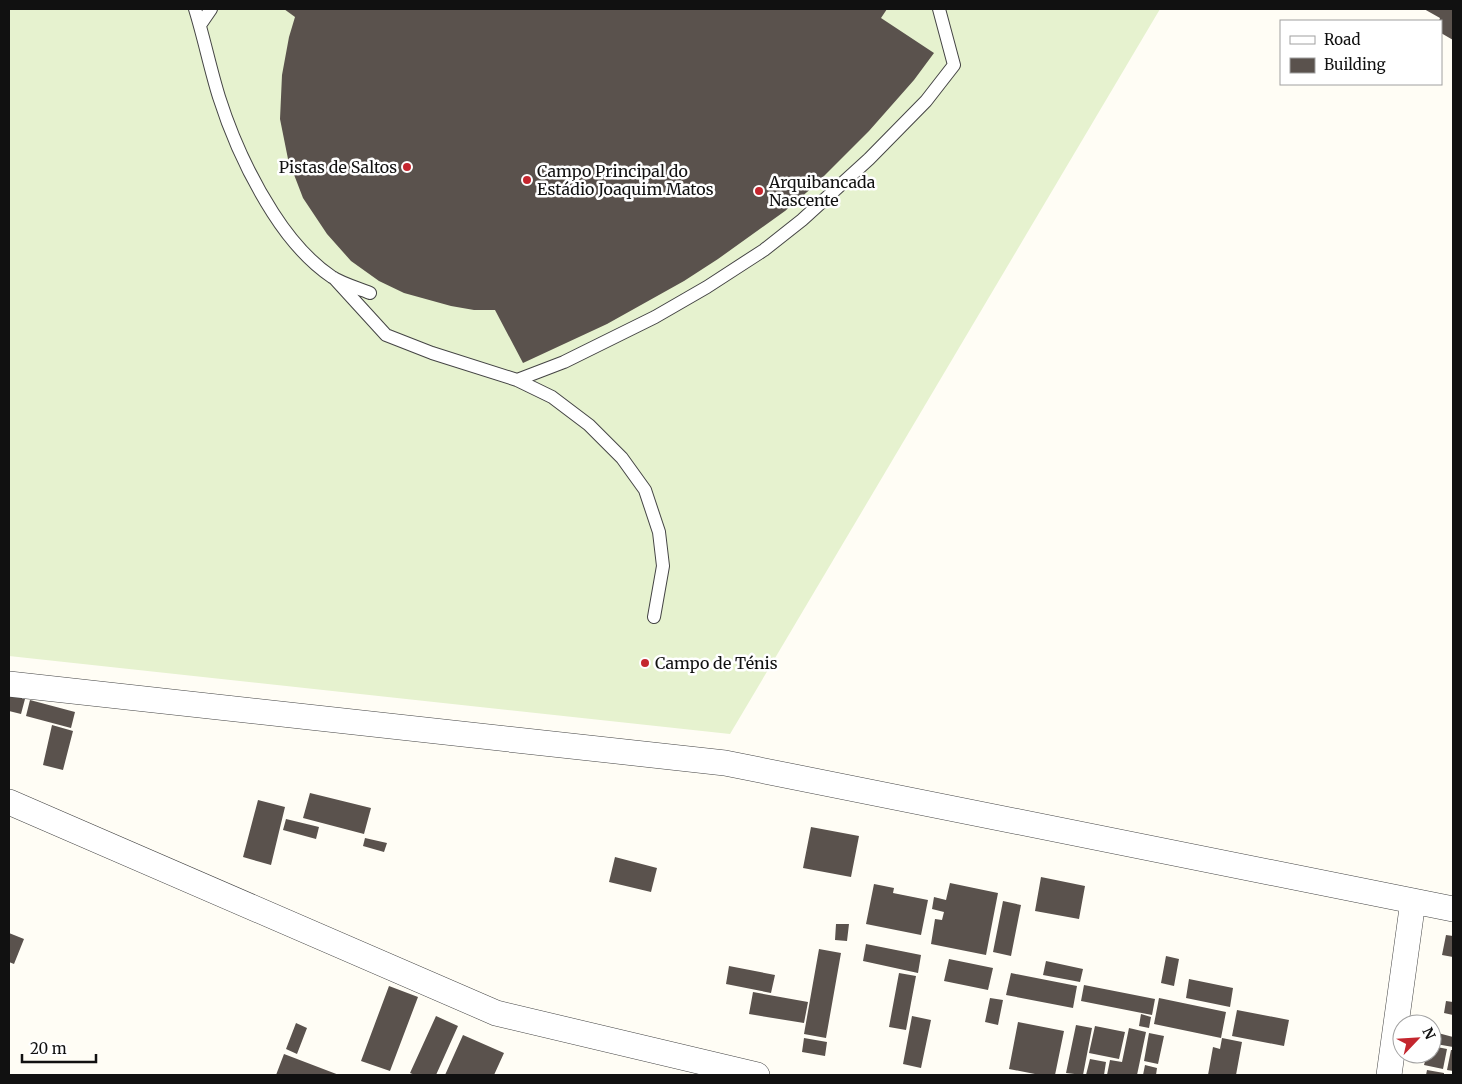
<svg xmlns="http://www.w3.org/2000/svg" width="1462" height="1084" font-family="Merriweather,serif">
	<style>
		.pitch { fill: #e6f2cf }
		.building { fill: #5a524d }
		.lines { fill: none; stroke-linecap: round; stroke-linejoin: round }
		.lane-casing { stroke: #444; stroke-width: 14 }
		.street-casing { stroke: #444; stroke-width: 26 }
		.lane { stroke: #fff; stroke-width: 12 }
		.street { stroke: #fff; stroke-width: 25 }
		.poi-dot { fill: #c4262e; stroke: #fff; stroke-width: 2 }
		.labels { text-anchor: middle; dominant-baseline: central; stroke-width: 5; stroke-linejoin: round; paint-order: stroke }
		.poi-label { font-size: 16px; fill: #111; stroke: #fff; text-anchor: start }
	</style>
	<rect width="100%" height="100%" fill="#fffdf5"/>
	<!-- pitch -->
	<path class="pitch" d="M 9,9 L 1160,9 L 730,734 L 9,656 Z"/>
	<!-- building -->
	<path class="building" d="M 284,9 L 887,9 L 881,18 L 934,53 L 914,80 L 869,131 L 814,186 L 785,211 L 718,259 L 684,281 L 607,324 L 523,363 L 495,310 L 474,310 L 451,306 L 404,293 L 379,281 L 351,261 L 327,234 L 303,198 L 288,159 L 280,119 L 282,75 L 289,37 L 295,17 Z
		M 1424,9 L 1453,9 L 1453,40 L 1441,33 L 1441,21 L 1439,21 L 1440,18 Z
		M 9,688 L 24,692 L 22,699 L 25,699 L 21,714 L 9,711 Z
		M 30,700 L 75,712 L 71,728 L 26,716 Z
		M 52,725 L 73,731 L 63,770 L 43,765 Z
		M 310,793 L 371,808 L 364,834 L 303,818 Z
		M 258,800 L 285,807 L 271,865 L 243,857 Z
		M 286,819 L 319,827 L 316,839 L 283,830 Z
		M 811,827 L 859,836 L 851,877 L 803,868 Z
		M 365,838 L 387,843 L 384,852 L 363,846 Z
		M 615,857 L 657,868 L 651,892 L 609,882 Z
		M 1041,877 L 1085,886 L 1079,919 L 1035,911 Z
		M 950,883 L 998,893 L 986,955 L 931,944 L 935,919 L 942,920 L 944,912 L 932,909 L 934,897 L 946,900 Z
		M 874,884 L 894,888 L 893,893 L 928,900 L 921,935 L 866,924 Z
		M 1003,901 L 1021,905 L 1011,956 L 993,952 Z
		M 836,924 L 849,924 L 847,941 L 835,940 Z
		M 9,933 L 24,939 L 14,964 L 9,962 Z
		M 1446,935 L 1453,936 L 1453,957 L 1442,955 Z
		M 866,944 L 921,955 L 918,973 L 863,961 Z
		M 819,949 L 841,953 L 826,1038 L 804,1034 Z
		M 1166,956 L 1179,959 L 1174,986 L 1161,983 Z
		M 949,959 L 993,968 L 988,990 L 944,981 Z
		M 1046,961 L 1083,969 L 1080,982 L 1043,975 Z
		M 729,966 L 775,975 L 771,993 L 726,984 Z
		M 899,973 L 916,976 L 906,1030 L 889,1027 Z
		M 1011,973 L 1077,986 L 1073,1008 L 1006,995 Z
		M 1189,979 L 1233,988 L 1230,1007 L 1186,998 Z
		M 1084,985 L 1155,999 L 1152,1015 L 1081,1001 Z
		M 389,986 L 418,997 L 390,1071 L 361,1061 Z
		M 753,992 L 808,1002 L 804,1023 L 749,1014 Z
		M 990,998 L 1003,1000 L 998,1025 L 985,1022 Z
		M 1159,998 L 1226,1012 L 1221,1038 L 1154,1024 Z
		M 1446,1001 L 1453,1002 L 1453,1015 L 1444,1013 Z
		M 1237,1010 L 1289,1020 L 1284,1046 L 1232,1036 Z
		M 1141,1014 L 1151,1017 L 1149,1028 L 1139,1026 Z
		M 436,1016 L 458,1026 L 436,1075 L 415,1075 L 410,1073 Z
		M 912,1016 L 931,1020 L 921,1068 L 903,1064 Z
		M 1018,1022 L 1064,1031 L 1055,1075 L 1040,1075 L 1009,1069 Z
		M 296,1023 L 307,1028 L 297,1054 L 286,1049 Z
		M 1076,1025 L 1092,1028 L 1083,1075 L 1066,1073 Z
		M 1095,1026 L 1125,1032 L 1119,1059 L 1089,1053 Z
		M 1129,1028 L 1146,1032 L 1137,1075 L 1107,1075 L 1110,1060 L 1122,1062 Z
		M 1149,1033 L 1164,1036 L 1158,1064 L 1144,1061 Z
		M 1438,1033 L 1453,1037 L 1453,1047 L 1436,1044 Z
		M 463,1035 L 504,1053 L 494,1075 L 445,1075 Z
		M 804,1038 L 827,1042 L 825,1056 L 802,1052 Z
		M 1222,1038 L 1242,1042 L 1236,1075 L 1208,1075 L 1213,1047 L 1220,1049 Z
		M 1432,1046 L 1447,1049 L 1443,1069 L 1424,1065 L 1427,1054 L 1432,1054 Z
		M 1451,1050 L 1453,1050 L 1453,1071 L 1447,1070 Z
		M 284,1054 L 339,1075 L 276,1075 Z
		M 1090,1059 L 1106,1062 L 1104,1075 L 1086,1075 Z
		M 1145,1065 L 1157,1068 L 1156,1075 L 1143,1075 Z
		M 1427,1070 L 1444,1073 L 1444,1075 L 1426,1075 Z"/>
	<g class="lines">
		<defs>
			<path id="lane" d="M 195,9 C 204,38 210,68 219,97 C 232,138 250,177 273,213 C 289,238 307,260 332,277 C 343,284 358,288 370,293
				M 200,25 L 211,9
				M 334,278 L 386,335 L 432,353 L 517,380 L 564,362 L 655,317 L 707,287 L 764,250 L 802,220 L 869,159 L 926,101 L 954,65 L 939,9
				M 517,380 L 552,397 L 589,425 L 622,458 L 645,490 L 659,532 L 663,566 L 654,617"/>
			<path id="street" d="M 9,684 L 725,763 L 1453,909
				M 9,802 L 496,1013 L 757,1075
				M 1389,1075 L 1413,901"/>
		</defs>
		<!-- lane casing -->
		<use href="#lane" class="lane-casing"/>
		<!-- street casing -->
		<use href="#street" class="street-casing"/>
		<!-- lane -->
		<use href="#lane" class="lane"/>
		<!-- street -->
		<use href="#street" class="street"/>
	</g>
	<!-- markers -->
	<g class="poi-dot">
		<circle cx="407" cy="167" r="5"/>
		<circle cx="527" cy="180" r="5"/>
		<circle cx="759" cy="191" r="5"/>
		<circle cx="645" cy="663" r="5"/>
	</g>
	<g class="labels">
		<!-- poi labels -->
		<g class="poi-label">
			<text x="397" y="167" text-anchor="end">Pistas de Saltos</text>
			<text x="537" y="171">Campo Principal do<tspan x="537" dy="18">Estádio Joaquim Matos</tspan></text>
			<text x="769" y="182">Arquibancada<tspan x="769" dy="18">Nascente</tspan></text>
			<text x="655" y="663">Campo de Ténis</text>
		</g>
	</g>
	<!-- border -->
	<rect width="1462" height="1084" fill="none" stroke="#111111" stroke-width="20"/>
	<!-- legend -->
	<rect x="1280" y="20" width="162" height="65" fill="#ffffff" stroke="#a0a0a0"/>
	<rect x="1290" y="36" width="25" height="8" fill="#ffffff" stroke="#a0a0a0"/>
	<text x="1324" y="45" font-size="15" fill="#111111">Road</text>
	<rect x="1290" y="58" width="25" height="15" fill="#5a524d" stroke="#a0a0a0"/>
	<text x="1324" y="70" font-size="15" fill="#111111">Building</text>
	<!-- north arrow -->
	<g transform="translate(1417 1039) rotate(65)"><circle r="24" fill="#ffffff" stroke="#a0a0a0"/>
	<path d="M0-4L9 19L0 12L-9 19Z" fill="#c4262e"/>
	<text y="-8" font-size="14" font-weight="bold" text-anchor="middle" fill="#111111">N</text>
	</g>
	<!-- scale -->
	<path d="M22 1054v8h74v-8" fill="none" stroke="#111111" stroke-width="2.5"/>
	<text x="30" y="1054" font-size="15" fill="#111111" stroke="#ffffff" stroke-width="4" paint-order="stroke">20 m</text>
</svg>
